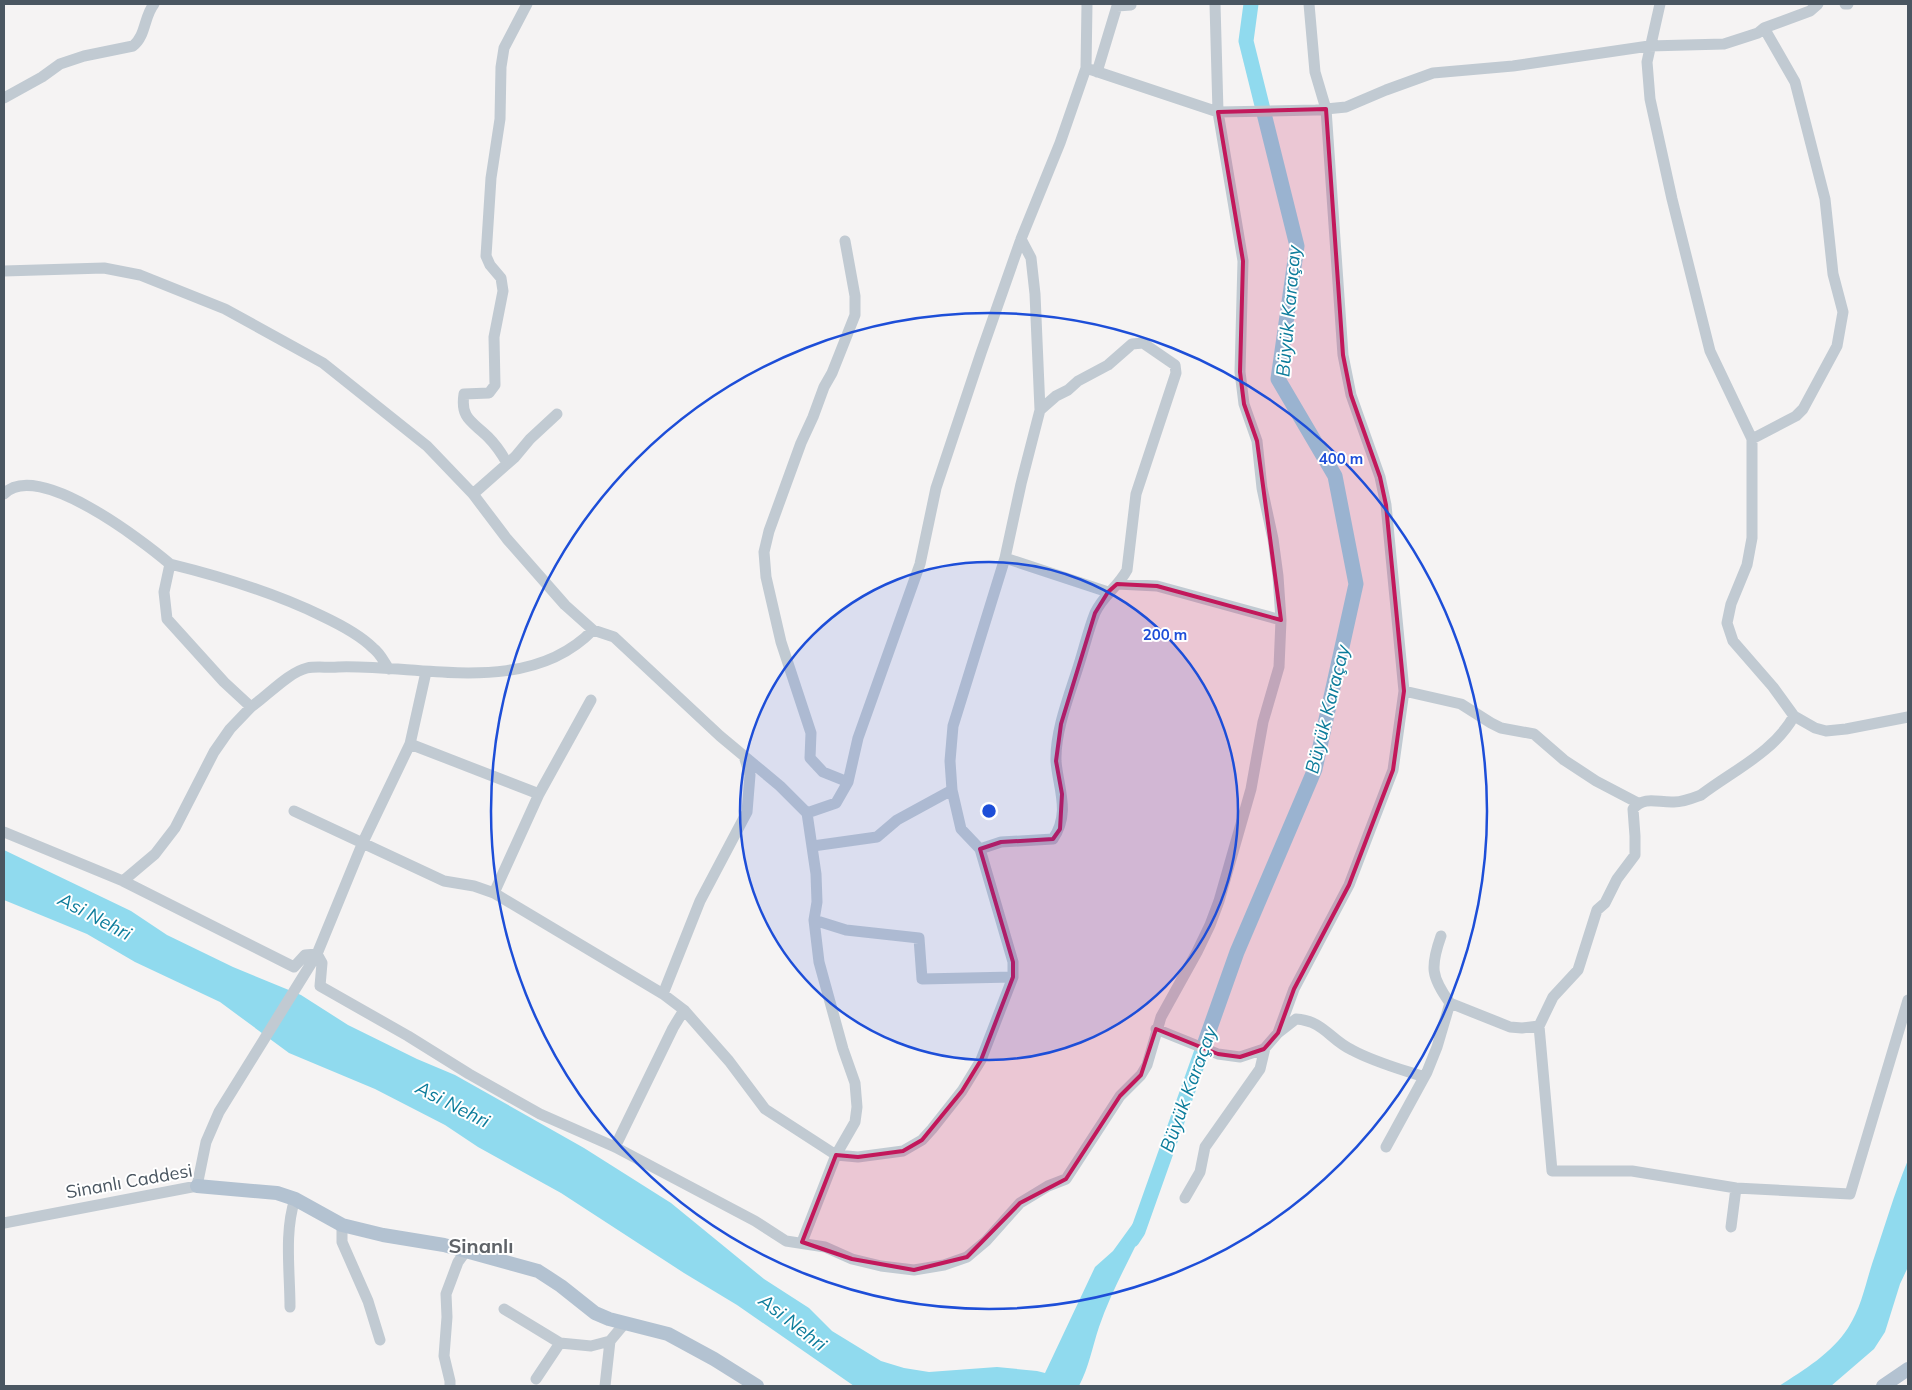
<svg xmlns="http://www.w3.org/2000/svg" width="1912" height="1390" font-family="Mulish,sans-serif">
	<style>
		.water { fill: #90daee }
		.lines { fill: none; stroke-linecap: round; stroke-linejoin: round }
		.river { stroke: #90daee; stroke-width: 15 }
		.minor { stroke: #c1cad2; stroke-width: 11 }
		.major { stroke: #b3c2d1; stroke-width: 14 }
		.marked { fill: #c2185b; fill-opacity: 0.2; stroke: #c2185b; stroke-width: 4; stroke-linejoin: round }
		.ring { fill: none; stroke: #1d4ed8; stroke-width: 2.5 }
		.labels { text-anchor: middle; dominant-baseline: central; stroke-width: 4; stroke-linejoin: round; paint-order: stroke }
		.street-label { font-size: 18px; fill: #4a5661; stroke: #fff }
		.water-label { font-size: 19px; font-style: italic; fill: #0c7c9b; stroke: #fff }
		.quarter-label { font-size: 20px; font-weight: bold; fill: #5f6368; stroke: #fff }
		.centre { fill: #1d4ed8; stroke: #fff; stroke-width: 2.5 }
		.ring-label { font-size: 15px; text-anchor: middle; font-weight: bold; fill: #1d4ed8; stroke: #fff; stroke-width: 4; stroke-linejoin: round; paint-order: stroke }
	</style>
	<rect width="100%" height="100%" fill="#f5f3f3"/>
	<!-- water -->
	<path class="water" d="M 4,850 L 131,911 L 167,935 L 233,967 L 301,995 L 348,1025 L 417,1059 L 455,1075 L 584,1148 L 671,1203 L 764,1279 L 809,1308 L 832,1331 L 881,1361 L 904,1368 L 929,1372 L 997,1367 L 1037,1371 L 1045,1373 L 1095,1267 L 1113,1251 L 1134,1222 L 1141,1222 L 1146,1225 C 1130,1258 1111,1292 1099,1327 C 1092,1348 1089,1367 1079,1386 L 854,1386 L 737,1305 L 684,1273 L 561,1193 L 478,1147 L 445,1125 L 375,1089 L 289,1053 L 220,1002 L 135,962 L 87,934 L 4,900 Z
		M 1908,1160 L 1908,1267 L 1900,1284 L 1885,1332 L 1874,1349 L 1831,1386 L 1779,1386 C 1804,1370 1832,1353 1848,1328 C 1861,1308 1865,1286 1872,1264 C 1884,1229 1894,1194 1908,1160 Z"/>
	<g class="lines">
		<!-- river -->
		<path class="river" d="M 1132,1240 L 1138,1231 L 1237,952 L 1315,769 L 1356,584 L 1335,476 L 1278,379 L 1297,246 L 1246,41 L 1251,4"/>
		<!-- minor -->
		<path class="minor" d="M 1660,4 L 1647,62 L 1650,99 L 1672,199 L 1710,351 L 1752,439 L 1752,538 L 1747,565 L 1731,604 L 1727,623 L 1733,641 L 1773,687 L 1794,716 L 1815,728 L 1826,731 L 1846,729 L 1908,717
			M 1845,4 L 1848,4
			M 1086,68 L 1218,112 L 1316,110 L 1346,107 L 1386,90 L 1433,73 L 1513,66 L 1649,46 L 1724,44 L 1758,33 L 1764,28 L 1810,11 L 1818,4
			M 1097,72 L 1117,6 L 1131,5
			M 4,98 L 42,77 L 60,64 L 84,56 L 133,46 C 146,36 144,16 154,4
			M 845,241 L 855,296 L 855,315 L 832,373 L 824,387 L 813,417 L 801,443 L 769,531 L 764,552 L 766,577 L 781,642 L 811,733 L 810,758 L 823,772 L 848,782
			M 4,271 L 104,268 L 140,275 L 225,309 L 323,363 L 427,446 L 473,494 L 507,539 L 565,605 L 593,630
			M 1752,439 L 1796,416 L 1803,409 L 1837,346 L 1843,312 L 1833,274 L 1825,199 L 1795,82 L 1764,28
			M 507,463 C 502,454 496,445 488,437 C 473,422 460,419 464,394 L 489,393 L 495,385 L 494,337 L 503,291 L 501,278 L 490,265 L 486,256 L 491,178 L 500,119 L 501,67 L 504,48 L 527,4
			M 4,494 C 37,459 143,541 170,564 L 164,592 L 167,619 L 224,682 L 251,707 C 267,696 289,672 307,668 C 316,666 328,668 338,667 C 421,664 527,698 593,630 L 614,637 L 720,736 L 780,786 L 807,813 L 836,803 L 848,782 L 858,738 L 920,564 L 936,488 L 981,353 L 1021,239 L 1060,143 L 1086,68 L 1087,4
			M 473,494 L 515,457 L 530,439 L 557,414
			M 1005,558 L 1108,592
			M 170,564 C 223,577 273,592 322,616 C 339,624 359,634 373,648 C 380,653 384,662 389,669
			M 1117,584 L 1157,586 L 1281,620
			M 1404,691 L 1461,704 L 1491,723 L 1501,728 L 1534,734 L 1564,760 L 1596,781 L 1638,803
			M 410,744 L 539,794
			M 294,811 L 444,881 L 474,886 L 494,893 L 663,994 L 684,1010 L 729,1061 L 765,1109 L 836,1155 L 858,1157 L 903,1151 L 922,1140 L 932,1129 L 962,1091 L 981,1060 L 1013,977 L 1013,962 L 980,849 L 961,829 L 952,790 L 950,761 L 953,726 L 1005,558 L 1021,484 L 1040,410 L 1035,294 L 1031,258 L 1021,239
			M 4,832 L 123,881 L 294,967 L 305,955 L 317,954 L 322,963 L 320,986 L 408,1036 L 469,1074 L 540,1114 L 615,1147 L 755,1221 L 786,1241 L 825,1247 L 852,1259 L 881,1266 L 914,1270 L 944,1265 L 967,1257 L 986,1241 L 1020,1203 L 1048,1186 L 1066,1179 L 1120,1096 L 1141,1075 L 1147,1065 L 1161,1017 L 1197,952 L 1210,925 L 1219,901 L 1251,789 L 1263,722 L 1279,667 L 1281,620 L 1278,576 L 1273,539 L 1262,488 L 1257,441 L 1244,404 L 1240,372 L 1243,261 L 1218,112 L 1215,4
			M 813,846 L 877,837 L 897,820 L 952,790
			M 980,849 L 1001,842 L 1053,839 C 1071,813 1058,788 1056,761 C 1055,729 1071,691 1080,661 C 1085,645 1089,628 1095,613 C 1103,595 1118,587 1127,570 L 1136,494 L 1176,373 L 1175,365 L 1143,343 L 1132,344 L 1108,365 L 1078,381 L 1068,390 L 1056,396 L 1040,410
			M 123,881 L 155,854 L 175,828 L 214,752 L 230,729 L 251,707
			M 494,893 L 539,794 L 591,700
			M 814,920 L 846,930 L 919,938 L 922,979 L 1013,977
			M 1441,936 C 1430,967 1431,977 1450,1003
			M 663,994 L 700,901 L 747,812 L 750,775 L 744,756
			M 1539,1026 L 1552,1171 L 1632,1171 L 1736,1188 L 1850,1194 L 1908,1000
			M 1156,1029 L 1218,1054 L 1240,1057 L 1264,1049 L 1278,1033 L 1296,1019 C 1324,1021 1329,1039 1352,1050 C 1374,1062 1400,1069 1424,1077
			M 1278,1033 L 1294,989 L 1349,885 L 1393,770 L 1404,691 L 1386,505 L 1380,477 L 1351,395 L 1343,355 L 1326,109 L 1315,72 L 1309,4
			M 615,1147 L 673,1028 L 684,1010
			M 1386,1147 L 1427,1072 L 1437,1047 L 1450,1003 L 1510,1027 L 1522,1028 L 1539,1026 L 1553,997 L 1578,970 L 1597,910 L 1605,903 L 1617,879 L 1635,855 L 1635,836 L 1633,809 C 1645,795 1658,803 1674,802 C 1684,802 1693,798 1701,795 C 1734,770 1774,752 1794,716
			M 1185,1198 L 1200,1172 L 1205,1147 L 1260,1069 L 1265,1048
			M 4,1223 L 197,1186 L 206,1142 L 219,1112 L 317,954 L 363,842 L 410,744 L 426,672
			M 342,1225 L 342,1242 L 368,1301 L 380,1340
			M 1731,1227 L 1736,1188
			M 802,1242 L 836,1155 L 855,1122 L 857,1107 L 855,1083 L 843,1049 L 819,962 L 814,920 L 817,902 L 816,874 L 807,813
			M 290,1307 C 290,1272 284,1232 295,1199
			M 504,1309 L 560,1343 L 591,1346 L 610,1341
			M 536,1379 L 560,1343
			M 450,1386 L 450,1381 L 444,1356 L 447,1317 L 446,1294 L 458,1262 L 466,1251
			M 605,1386 L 610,1341 L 625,1323"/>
		<!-- major -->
		<path class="major" d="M 197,1186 L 277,1193 L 295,1199 L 342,1225 L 383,1235 L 444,1245 L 538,1271 L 561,1286 L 595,1313 L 609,1319 L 668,1334 L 714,1359 L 757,1386
			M 1883,1386 L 1908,1369"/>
	</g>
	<!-- marked area -->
	<path class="marked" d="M 1326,109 L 1343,355 L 1351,395 L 1380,477 L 1386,505 L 1404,691 L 1393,770 L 1349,885 L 1294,989 L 1278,1033 L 1264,1049 L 1240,1057 L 1218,1054 L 1156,1029 L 1141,1075 L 1120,1096 L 1066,1179 L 1020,1203 L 967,1257 L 914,1270 L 852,1259 L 802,1242 L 836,1155 L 858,1157 L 903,1151 L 922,1140 L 962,1091 L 981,1060 L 1013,977 L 1013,962 L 980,849 L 1001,842 L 1053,839 L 1060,829 L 1062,794 L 1056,761 L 1061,724 L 1095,613 L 1108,592 L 1117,584 L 1157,586 L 1281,620 L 1257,441 L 1244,404 L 1240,372 L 1243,261 L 1218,112 Z"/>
	<!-- distance rings -->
	<circle cx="989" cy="811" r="249" fill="#1d4ed8" fill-opacity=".12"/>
	<g class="ring">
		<circle cx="989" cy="811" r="249"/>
		<circle cx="989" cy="811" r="498"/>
	</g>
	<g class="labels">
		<!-- street labels -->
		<g class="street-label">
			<text transform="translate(129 1181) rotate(-10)">Sinanlı Caddesi</text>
		</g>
		<!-- water labels -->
		<g class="water-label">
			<text transform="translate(1288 311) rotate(-85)">Büyük Karaçay</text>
			<text transform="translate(1327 709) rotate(-76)">Büyük Karaçay</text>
			<text transform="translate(95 916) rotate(28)">Asi Nehri</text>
			<text transform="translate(1188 1089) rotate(-70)">Büyük Karaçay</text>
			<text transform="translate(453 1104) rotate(27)">Asi Nehri</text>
			<text transform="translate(793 1322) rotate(38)">Asi Nehri</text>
		</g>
		<!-- quarter labels -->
		<g class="quarter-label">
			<text x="481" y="1245">Sinanlı</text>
		</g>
	</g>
	<circle cx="989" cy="811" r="8" class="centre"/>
	<g class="ring-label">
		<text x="1341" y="464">400 m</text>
		<text x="1165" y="640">200 m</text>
	</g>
	<!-- border -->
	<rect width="1912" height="1390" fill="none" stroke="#4a5661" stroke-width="10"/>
</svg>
